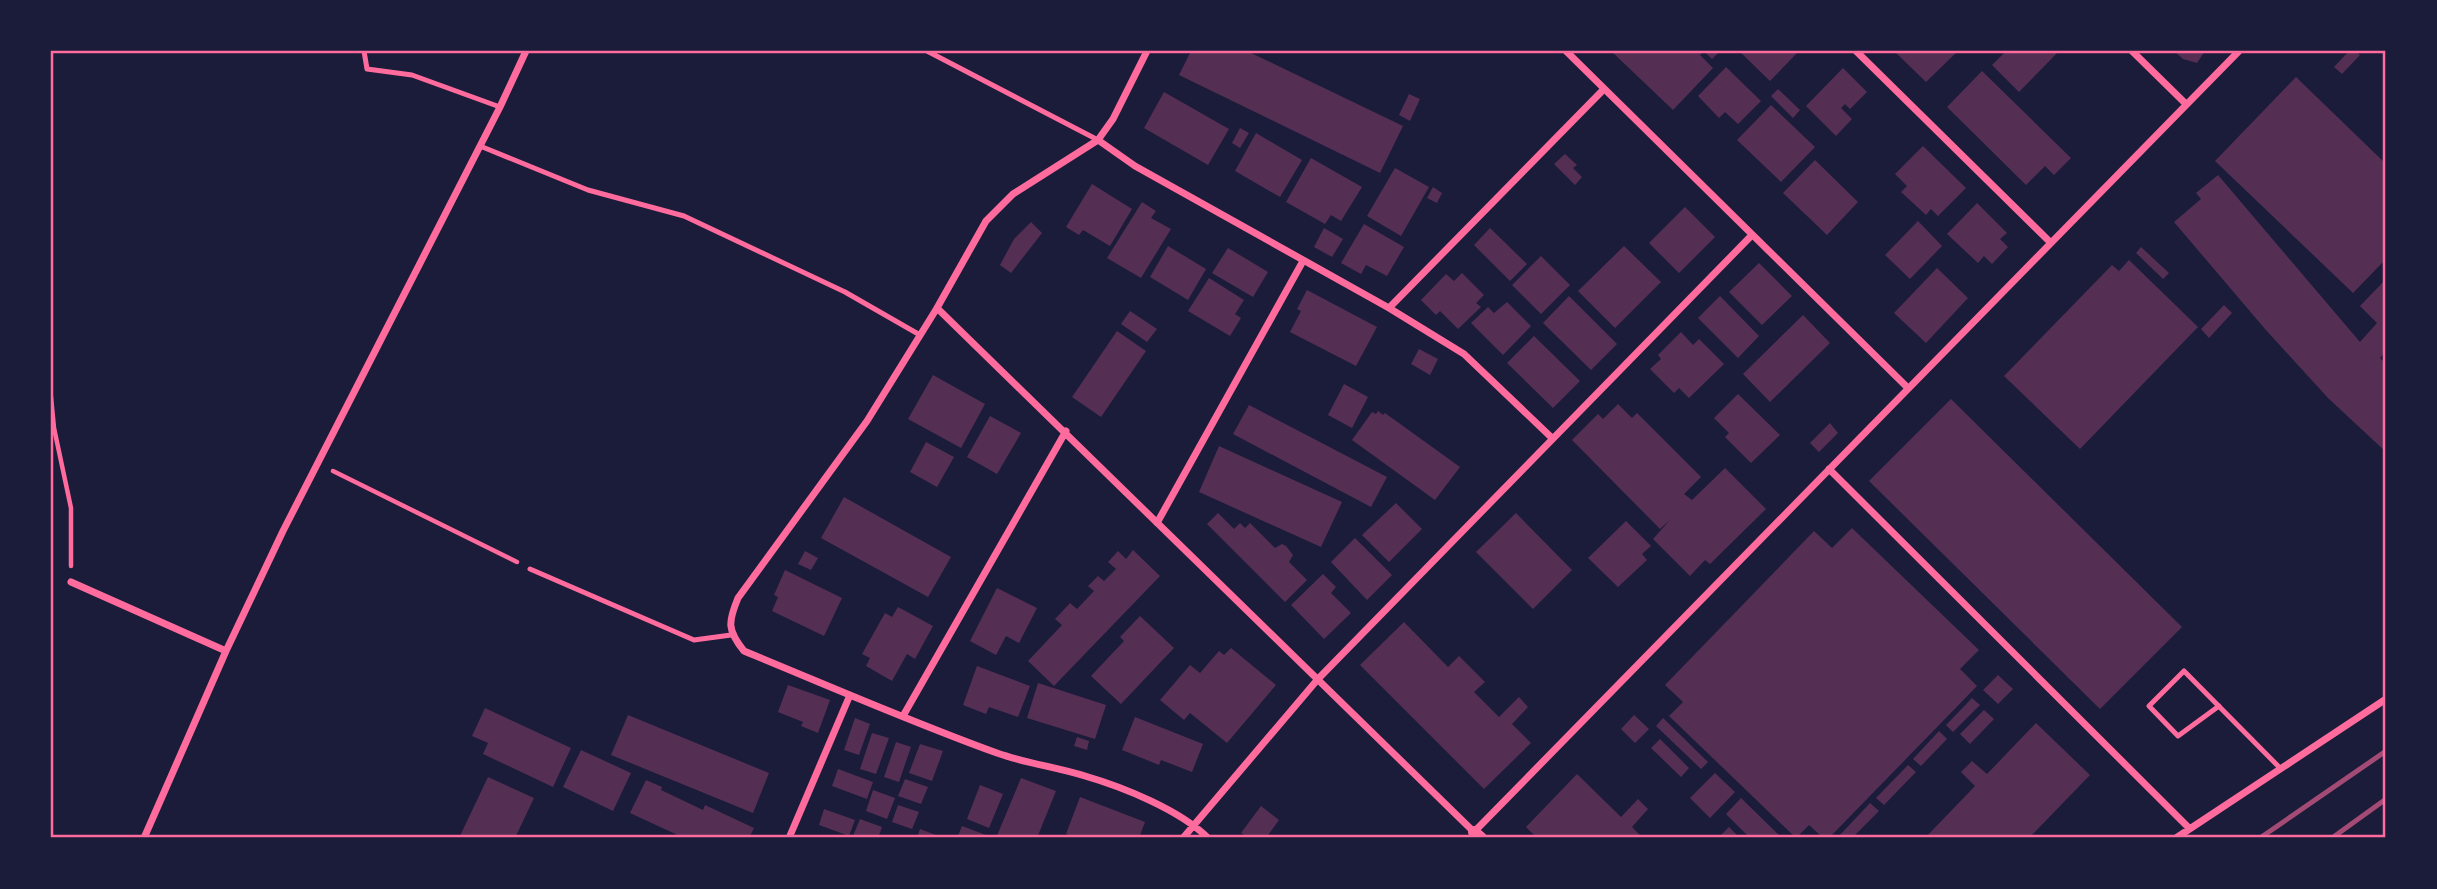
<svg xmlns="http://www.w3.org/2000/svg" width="2437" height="889" font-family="Karla,sans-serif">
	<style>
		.building { fill: #542f53 }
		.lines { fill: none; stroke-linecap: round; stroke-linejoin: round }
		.path { stroke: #ff6b9d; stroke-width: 4.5 }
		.service { stroke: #ff6b9d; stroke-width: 5 }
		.minor { stroke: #ff6b9d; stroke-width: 7 }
		.tertiary { stroke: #ff6b9d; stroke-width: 12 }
		.rail { stroke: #a44b75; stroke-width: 5 }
		.neatline { fill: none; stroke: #ff6b9d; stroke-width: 2.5 }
	</style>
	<rect width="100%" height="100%" fill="#1b1b3a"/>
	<!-- building -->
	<path class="building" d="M 1191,51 L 1247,51 L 1403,126 L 1380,173 L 1179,75 Z
		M 1611,51 L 1720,51 L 1712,59 L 1704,51 L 1700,55 L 1713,68 L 1673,110 Z
		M 1739,51 L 1799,51 L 1770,81 Z
		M 1894,51 L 1958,51 L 1926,82 Z
		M 2006,51 L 2059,51 L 2019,92 L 1992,65 Z
		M 2174,51 L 2205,51 L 2197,63 L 2183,59 Z
		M 2349,51 L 2355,51 L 2360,55 L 2342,74 L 2334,67 Z
		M 1726,67 L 1761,101 L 1738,124 L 1725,112 L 1719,118 L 1698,96 Z
		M 1843,68 L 1867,92 L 1850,109 L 1845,104 L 1841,108 L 1852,119 L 1836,136 L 1806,106 Z
		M 1982,71 L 2071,158 L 2054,175 L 2045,166 L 2026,185 L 1947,107 Z
		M 2296,77 L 2386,164 L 2386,259 L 2353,293 L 2215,161 Z
		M 1778,89 L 1800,110 L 1793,118 L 1771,96 Z
		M 1164,92 L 1229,129 L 1208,165 L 1144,128 Z
		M 1409,94 L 1420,99 L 1410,121 L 1399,115 Z
		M 1771,105 L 1815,147 L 1781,182 L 1737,140 Z
		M 1240,128 L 1249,133 L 1240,148 L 1232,143 Z
		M 1256,133 L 1302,160 L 1280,197 L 1235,171 Z
		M 1923,146 L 1966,188 L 1938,216 L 1931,209 L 1926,215 L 1901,192 L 1907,186 L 1895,174 Z
		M 1565,154 L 1577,165 L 1573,168 L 1582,177 L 1575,185 L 1554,164 Z
		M 1311,158 L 1362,187 L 1341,221 L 1331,215 L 1325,224 L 1286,202 Z
		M 1815,160 L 1858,202 L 1827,235 L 1783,193 Z
		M 1395,168 L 1429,187 L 1401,236 L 1367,216 Z
		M 2218,175 L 2360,342 L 2377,323 L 2360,306 L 2386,279 L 2386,351 L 2380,358 L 2386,364 L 2386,452 L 2328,398 L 2265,329 L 2174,222 L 2201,199 L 2196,193 Z
		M 1092,184 L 1132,209 L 1110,246 L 1083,230 L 1079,235 L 1066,227 Z
		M 1433,187 L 1442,193 L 1437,203 L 1427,198 Z
		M 1142,202 L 1156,211 L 1151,218 L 1171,229 L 1141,278 L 1107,258 Z
		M 1977,203 L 2007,233 L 2000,239 L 2008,247 L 1992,264 L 1984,256 L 1978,263 L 1947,234 Z
		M 1685,207 L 1715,237 L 1679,273 L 1649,243 Z
		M 1918,221 L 1942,246 L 1910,279 L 1885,255 Z
		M 1031,222 L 1042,233 L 1011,273 L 1000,265 L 1014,239 Z
		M 1364,224 L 1404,247 L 1387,276 L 1366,265 L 1361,274 L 1341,263 Z
		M 1324,228 L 1343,239 L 1332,257 L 1314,247 Z
		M 1490,228 L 1527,264 L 1510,281 L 1474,245 Z
		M 1168,246 L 1206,269 L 1188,300 L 1150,277 Z
		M 1624,246 L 1661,282 L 1615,328 L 1578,291 Z
		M 2141,247 L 2169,273 L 2163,279 L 2136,253 Z
		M 1228,248 L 1268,272 L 1253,297 L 1212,273 Z
		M 1541,256 L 1570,285 L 1541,314 L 1512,285 Z
		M 2129,260 L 2198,327 L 2080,449 L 2004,376 L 2112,265 L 2119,271 Z
		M 1759,263 L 1792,296 L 1762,325 L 1729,292 Z
		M 1937,268 L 1968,298 L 1926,343 L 1894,313 Z
		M 1462,273 L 1484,295 L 1476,303 L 1481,307 L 1458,329 L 1440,311 L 1436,315 L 1421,300 L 1446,274 L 1454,281 Z
		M 1209,278 L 1244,300 L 1235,314 L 1241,318 L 1230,336 L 1188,311 Z
		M 1307,290 L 1377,327 L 1356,366 L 1290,332 L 1301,311 L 1297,309 Z
		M 1569,296 L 1617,344 L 1591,370 L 1543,323 Z
		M 1720,296 L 1759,336 L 1738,358 L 1698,318 Z
		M 1507,302 L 1531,326 L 1503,355 L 1471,323 L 1488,307 L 1494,313 Z
		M 2224,305 L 2232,313 L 2209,338 L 2201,329 Z
		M 1130,311 L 1157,329 L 1147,342 L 1121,324 Z
		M 1803,315 L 1830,343 L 1770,402 L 1743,374 Z
		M 1117,331 L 1146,351 L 1101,417 L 1072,397 Z
		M 1681,332 L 1693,345 L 1699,339 L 1724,364 L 1689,398 L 1679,388 L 1674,393 L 1650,369 L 1661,359 L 1658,355 Z
		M 1534,336 L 1580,381 L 1553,408 L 1507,363 Z
		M 1419,349 L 1438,359 L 1430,375 L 1411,364 Z
		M 933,375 L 985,404 L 961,448 L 908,419 Z
		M 1344,384 L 1368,397 L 1352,428 L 1328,415 Z
		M 1738,394 L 1780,435 L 1751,463 L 1725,437 L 1729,433 L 1714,418 Z
		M 1951,399 L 2182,627 L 2100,709 L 1869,481 Z
		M 1618,404 L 1632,418 L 1637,413 L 1701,477 L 1684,494 L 1692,500 L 1725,468 L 1766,509 L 1710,564 L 1705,560 L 1690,576 L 1653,539 L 1670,520 L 1660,529 L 1572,440 L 1598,414 L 1603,419 Z
		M 1249,405 L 1387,477 L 1371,507 L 1233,434 Z
		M 1378,411 L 1383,415 L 1385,413 L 1460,467 L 1435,500 L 1352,440 L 1372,412 L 1376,414 Z
		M 990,416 L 1021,433 L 997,474 L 967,457 Z
		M 1830,423 L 1838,433 L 1819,452 L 1810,443 Z
		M 926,442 L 954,457 L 937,487 L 910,472 Z
		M 1219,446 L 1342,502 L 1321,547 L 1199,492 Z
		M 844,497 L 951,557 L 928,597 L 821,538 Z
		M 1396,503 L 1422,529 L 1389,562 L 1362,535 Z
		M 1218,513 L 1234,529 L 1240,523 L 1245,528 L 1250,523 L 1275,548 L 1282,544 L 1286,546 L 1293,555 L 1289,562 L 1307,580 L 1285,602 L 1207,524 Z
		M 1516,513 L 1572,570 L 1533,609 L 1476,552 Z
		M 1626,521 L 1651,546 L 1642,554 L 1647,560 L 1618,587 L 1588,558 Z
		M 1852,528 L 1979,650 L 1960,669 L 1977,686 L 1829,838 L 1823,838 L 1809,825 L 1796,838 L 1669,716 L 1683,702 L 1665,685 L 1814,531 L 1832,548 Z
		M 1355,538 L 1392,575 L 1367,600 L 1331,562 Z
		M 1133,550 L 1160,576 L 1054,686 L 1028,661 L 1062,625 L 1055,619 L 1070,603 L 1077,609 L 1094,591 L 1088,586 L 1098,576 L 1104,581 L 1116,569 L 1108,562 L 1118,551 L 1126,559 Z
		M 805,551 L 818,558 L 811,570 L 798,564 Z
		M 785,570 L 842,598 L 824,636 L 772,611 L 778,597 L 774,595 Z
		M 1323,574 L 1336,587 L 1331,593 L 1351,613 L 1324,639 L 1291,605 Z
		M 997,588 L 1037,608 L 1019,643 L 1006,636 L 996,655 L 970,641 Z
		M 898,607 L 933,626 L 915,659 L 907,654 L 892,681 L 866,666 L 870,658 L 862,654 L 885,613 L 892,617 Z
		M 1140,616 L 1174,648 L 1121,704 L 1091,676 L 1124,641 L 1120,637 Z
		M 1404,622 L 1448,667 L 1459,656 L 1485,682 L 1474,692 L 1499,717 L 1519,697 L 1528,707 L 1512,724 L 1531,743 L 1484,789 L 1360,665 Z
		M 1231,648 L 1276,685 L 1227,743 L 1190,713 L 1184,720 L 1160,700 L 1190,665 L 1200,673 L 1219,651 L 1224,655 Z
		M 977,666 L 1030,686 L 1018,717 L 989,707 L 986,714 L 963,705 Z
		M 1998,675 L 2013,689 L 1998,704 L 1983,690 Z
		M 1038,683 L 1106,705 L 1095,739 L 1027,718 Z
		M 788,685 L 830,700 L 818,733 L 801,726 L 803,722 L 778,712 Z
		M 1972,698 L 1980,705 L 1953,732 L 1946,725 Z
		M 485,708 L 571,748 L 553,787 L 483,754 L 488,743 L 472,736 Z
		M 1984,710 L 1994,719 L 1970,744 L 1960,734 Z
		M 628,715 L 769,773 L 753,813 L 611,755 Z
		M 1634,715 L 1649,729 L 1635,743 L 1621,729 Z
		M 1135,717 L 1203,744 L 1192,772 L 1161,760 L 1159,765 L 1122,750 Z
		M 855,718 L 870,724 L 859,755 L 844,750 Z
		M 1663,718 L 1708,762 L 1701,769 L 1656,726 Z
		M 2036,723 L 2090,775 L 2029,838 L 1925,838 L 1975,786 L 1961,772 L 1972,761 L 1987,774 Z
		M 1939,731 L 1947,739 L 1921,766 L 1913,759 Z
		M 872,733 L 889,738 L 876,774 L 860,769 Z
		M 1077,737 L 1089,741 L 1087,750 L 1074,746 Z
		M 1660,739 L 1689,768 L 1681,777 L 1651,748 Z
		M 896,742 L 911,747 L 899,782 L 884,777 Z
		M 920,744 L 943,751 L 932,781 L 909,773 Z
		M 581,750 L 631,773 L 613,811 L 563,787 Z
		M 1908,765 L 1916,772 L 1884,805 L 1876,798 Z
		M 838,769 L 873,782 L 867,799 L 832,786 Z
		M 1715,773 L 1735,792 L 1710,818 L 1690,798 Z
		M 1577,774 L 1621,817 L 1638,799 L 1648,809 L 1632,827 L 1643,838 L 1537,838 L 1526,827 Z
		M 488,777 L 534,798 L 515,838 L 459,838 Z
		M 1021,778 L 1056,791 L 1037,838 L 996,838 Z
		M 905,779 L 928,787 L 921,804 L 898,796 Z
		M 646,780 L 662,787 L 661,790 L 703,810 L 705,805 L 754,828 L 749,838 L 684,838 L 630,813 Z
		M 980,785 L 1003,794 L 989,828 L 967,819 Z
		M 873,790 L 895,798 L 887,819 L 866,811 Z
		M 1080,797 L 1145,822 L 1139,838 L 1078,838 L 1066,834 Z
		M 1741,798 L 1782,838 L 1750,838 L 1726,814 Z
		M 1870,803 L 1879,811 L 1852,838 L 1837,838 Z
		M 898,805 L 919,812 L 912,829 L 892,822 Z
		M 1261,806 L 1279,820 L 1266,838 L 1249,838 L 1241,833 Z
		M 824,809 L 855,820 L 849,836 L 819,825 Z
		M 860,819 L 882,827 L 878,838 L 853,836 Z
		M 962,826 L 986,835 L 985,838 L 957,838 Z
		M 1729,827 L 1740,838 L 1723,838 L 1720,836 Z
		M 920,829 L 936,835 L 935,838 L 917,838 Z"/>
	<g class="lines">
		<!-- path -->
		<path class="path" d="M 51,397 L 54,428 L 71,508 L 71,566
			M 333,471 L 517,562"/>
		<!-- service -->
		<path class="service" d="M 364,51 L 367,69 L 412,75 L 500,107
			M 927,51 L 1098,140
			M 480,146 L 588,190 L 684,216 L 845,292 L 920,335
			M 530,569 L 694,640 L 731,635
			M 2219,706 L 2178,736 L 2149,706 L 2184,671 C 2216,703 2248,736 2280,768"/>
		<!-- minor -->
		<path class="minor" d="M 1147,51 L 1113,119 L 1098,140 L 1013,194 L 986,221 L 937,308 L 867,421 L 738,598 C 728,622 727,630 744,651 C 827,685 911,722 997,753 C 1025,763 1056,767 1085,776 C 1123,787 1180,810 1208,838
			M 1566,51 L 1908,388
			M 1856,51 L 2050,242
			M 2132,51 L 2186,104
			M 1098,140 L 1135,166 L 1389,308 L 1464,354 L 1552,438
			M 937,308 L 1474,832 L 2239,51
			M 1389,308 L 1604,89
			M 1829,469 L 2189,828
			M 1157,523 L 1303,261
			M 71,582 L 226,651
			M 903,716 L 1066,431
			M 144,838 L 226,651 L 283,531 L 500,107 L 526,51
			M 789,838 L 850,695
			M 1183,838 L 1318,679 L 1752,235
			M 2176,838 L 2386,699"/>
		<!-- tertiary -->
		<path class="tertiary" d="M 1474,832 L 1481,838"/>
		<!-- rail -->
		<path class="rail" d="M 2260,838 L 2386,751
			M 2332,838 L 2386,799"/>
	</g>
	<!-- border -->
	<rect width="2437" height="889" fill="none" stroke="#1b1b3a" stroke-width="105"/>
	<rect x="52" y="52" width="2332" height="784" class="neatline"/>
</svg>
